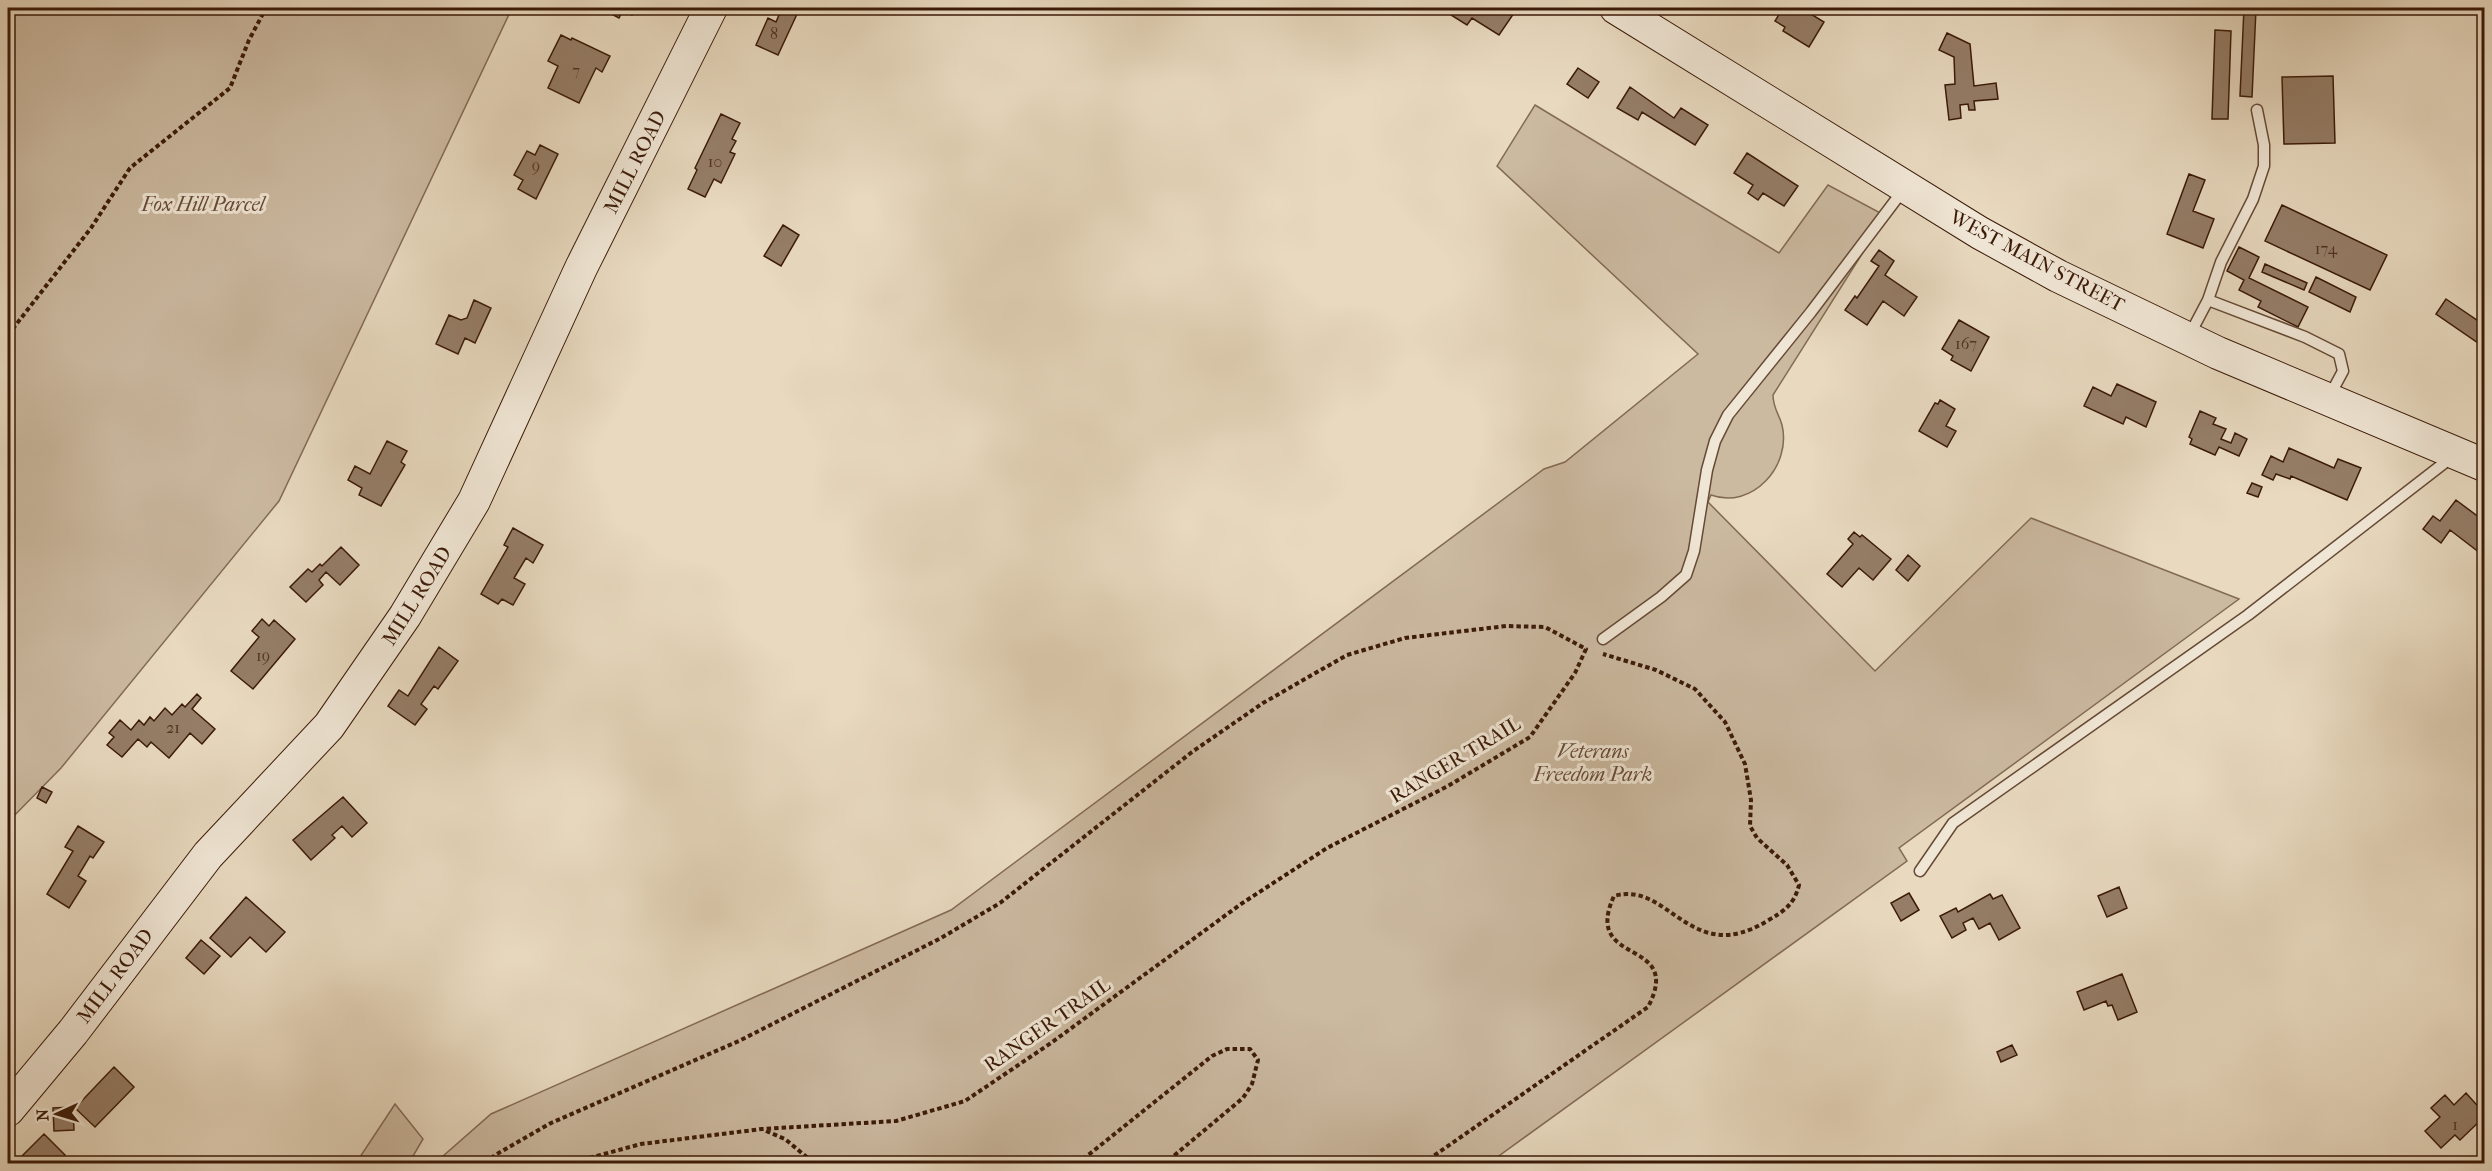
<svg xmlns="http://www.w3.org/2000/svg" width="2492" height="1171" font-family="'IM FELL French Canon',serif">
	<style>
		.green { fill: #cbb9a0; stroke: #836a54; stroke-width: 1.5 }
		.building { fill: #957d67; stroke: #3b1a08; stroke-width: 1.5 }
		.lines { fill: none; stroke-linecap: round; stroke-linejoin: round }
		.lane-casing { stroke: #664a36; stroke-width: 13 }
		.secondary-casing { stroke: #3b1a08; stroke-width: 34 }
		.path { stroke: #3b1a08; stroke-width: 4; stroke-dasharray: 4.5 3; stroke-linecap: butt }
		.lane { stroke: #f0e6d5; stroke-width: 10 }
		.secondary { stroke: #f0e6d5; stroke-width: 32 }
		.labels { text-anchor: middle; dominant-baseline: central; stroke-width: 6; stroke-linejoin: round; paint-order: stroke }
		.number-label { font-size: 16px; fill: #523320 }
		.street-label { font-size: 20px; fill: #3b1a08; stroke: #f0e6d5 }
		.park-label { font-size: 20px; font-style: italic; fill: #664a36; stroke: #f0e6d5 }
	</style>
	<rect width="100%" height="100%" fill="#e8d9bf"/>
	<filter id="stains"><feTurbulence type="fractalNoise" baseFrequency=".00333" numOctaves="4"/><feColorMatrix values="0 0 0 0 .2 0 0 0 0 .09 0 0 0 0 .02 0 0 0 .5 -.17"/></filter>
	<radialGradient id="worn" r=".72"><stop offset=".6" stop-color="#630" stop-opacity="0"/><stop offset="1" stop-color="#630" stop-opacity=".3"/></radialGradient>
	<!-- green -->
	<path class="green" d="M 8,8 L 512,8 L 279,501 L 61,768 L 8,822 Z
		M 1535,105 L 1779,253 L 1828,185 L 1886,216 L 1773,395 C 1773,408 1779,414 1782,425 C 1792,466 1752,510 1711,495 L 1708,502 L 1875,671 L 2031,518 L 2239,599 L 1899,848 L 1907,861 L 1489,1163 L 434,1164 L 491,1114 L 951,910 L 1544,469 L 1565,462 L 1698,354 L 1497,166 Z
		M 395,1104 L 423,1139 L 409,1163 L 356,1163 Z"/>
	<!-- building -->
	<path class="building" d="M 600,8 L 636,8 L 632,15 L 623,10 L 619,18 Z
		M 782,8 L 805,8 L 802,14 L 798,12 L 778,55 L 756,45 L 768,18 L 776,22 Z
		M 1455,8 L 1505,8 L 1514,13 L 1499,35 L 1472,18 L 1467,25 L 1451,15 Z
		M 1783,8 L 1801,8 L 1824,22 L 1809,47 L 1783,31 L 1785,27 L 1775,21 Z
		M 2244,8 L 2256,9 L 2252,97 L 2240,96 Z
		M 2215,30 L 2231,31 L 2228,119 L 2212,119 Z
		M 1947,33 L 1970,44 L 1974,86 L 1996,83 L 1998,99 L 1974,101 L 1975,110 L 1969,110 L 1968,104 L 1960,105 L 1961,118 L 1949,120 L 1945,85 L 1955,84 L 1954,57 L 1939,50 Z
		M 561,35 L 571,40 L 572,38 L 610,56 L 602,72 L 596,68 L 579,103 L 548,88 L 558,66 L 548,61 Z
		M 1578,68 L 1599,82 L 1588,98 L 1567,84 Z
		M 2333,76 L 2335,143 L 2284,144 L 2282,77 Z
		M 1630,87 L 1674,118 L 1681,108 L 1708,125 L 1695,145 L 1642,112 L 1638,120 L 1617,108 Z
		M 721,114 L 740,123 L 732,139 L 736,141 L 730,152 L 735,154 L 721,183 L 714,179 L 705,197 L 688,189 L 697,170 L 695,168 Z
		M 540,145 L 558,154 L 536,199 L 518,189 L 523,180 L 514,175 L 527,151 L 535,155 Z
		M 1747,153 L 1798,186 L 1784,206 L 1763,193 L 1758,200 L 1748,193 L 1753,185 L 1734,173 Z
		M 2189,174 L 2205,180 L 2193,211 L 2214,219 L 2203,248 L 2167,234 Z
		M 2282,205 L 2387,255 L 2370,290 L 2265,241 Z
		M 783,225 L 799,235 L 781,266 L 764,256 Z
		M 2239,247 L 2259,257 L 2249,278 L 2308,307 L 2298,327 L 2258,307 L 2261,301 L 2239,290 L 2244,280 L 2227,271 Z
		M 1879,250 L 1894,261 L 1885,275 L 1917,297 L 1904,316 L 1883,301 L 1867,325 L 1845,310 L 1855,296 L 1857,298 L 1879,266 L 1871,261 Z
		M 2265,264 L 2307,283 L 2304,290 L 2262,272 Z
		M 2316,277 L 2356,297 L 2350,312 L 2309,292 Z
		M 2446,299 L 2484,325 L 2484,347 L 2436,314 Z
		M 474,300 L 491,308 L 475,343 L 465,338 L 458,354 L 436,344 L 449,315 L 461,320 L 467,318 Z
		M 1959,320 L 1989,337 L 1971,371 L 1951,360 L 1953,356 L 1942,349 Z
		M 2117,384 L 2156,402 L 2146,427 L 2126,417 L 2123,424 L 2084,406 L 2093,387 L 2111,396 Z
		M 1940,400 L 1955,409 L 1946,426 L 1956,431 L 1947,447 L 1919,431 L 1935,403 L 1938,404 Z
		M 2200,411 L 2216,418 L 2213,424 L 2226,429 L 2221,439 L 2231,443 L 2235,433 L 2247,439 L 2239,456 L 2219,447 L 2215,455 L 2190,444 L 2192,439 L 2189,437 Z
		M 387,441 L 407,451 L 401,462 L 405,465 L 381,506 L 359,495 L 362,488 L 348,480 L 355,466 L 370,474 Z
		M 2289,448 L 2334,468 L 2338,459 L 2361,468 L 2347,500 L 2291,476 L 2290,479 L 2276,474 L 2273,480 L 2262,475 L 2271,456 L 2283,462 Z
		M 2252,483 L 2262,487 L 2258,497 L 2247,493 Z
		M 2456,500 L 2484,521 L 2478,530 L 2484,535 L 2484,556 L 2450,530 L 2441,543 L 2423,529 L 2433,516 L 2440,521 Z
		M 513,528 L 543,545 L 533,563 L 526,558 L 514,578 L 525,584 L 513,605 L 502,599 L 498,604 L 481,594 L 508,547 L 504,545 Z
		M 1854,532 L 1860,537 L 1862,535 L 1891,559 L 1873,580 L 1859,568 L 1842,587 L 1827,574 L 1853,544 L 1848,539 Z
		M 341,547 L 359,565 L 340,585 L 326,572 L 319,580 L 323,585 L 306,602 L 290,587 L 308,569 L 312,572 L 320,564 L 322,566 Z
		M 1908,555 L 1920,566 L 1908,581 L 1896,570 Z
		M 262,619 L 269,626 L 274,620 L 295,639 L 253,689 L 231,671 L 259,637 L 252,631 Z
		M 439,647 L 458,661 L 438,689 L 434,686 L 421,704 L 427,709 L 415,725 L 388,706 L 399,690 L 408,696 Z
		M 197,694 L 201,698 L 192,709 L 215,729 L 202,744 L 190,733 L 169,758 L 151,742 L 147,747 L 138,739 L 122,757 L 107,745 L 114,737 L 109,733 L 120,720 L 131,730 L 139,720 L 144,725 L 150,717 L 154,721 L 165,708 L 172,715 L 182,704 L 185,707 Z
		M 42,787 L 52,792 L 46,803 L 37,798 Z
		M 343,797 L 367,823 L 352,837 L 342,826 L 332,835 L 335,838 L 311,860 L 293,840 Z
		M 78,826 L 104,842 L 93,858 L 90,856 L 78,876 L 86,881 L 69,908 L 47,894 L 73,851 L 65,847 Z
		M 2119,887 L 2127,908 L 2107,917 L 2098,896 Z
		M 1909,893 L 1919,910 L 1901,921 L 1891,903 Z
		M 1990,894 L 1993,899 L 2002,895 L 2020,928 L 1999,940 L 1990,923 L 1979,929 L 1973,918 L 1963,923 L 1966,930 L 1952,938 L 1940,916 L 1956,908 L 1958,912 Z
		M 246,897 L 285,932 L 266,952 L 250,937 L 231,957 L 210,938 Z
		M 201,940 L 220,956 L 204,974 L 186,958 Z
		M 2122,974 L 2137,1012 L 2118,1020 L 2112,1005 L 2108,1006 L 2106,1001 L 2084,1010 L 2077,992 Z
		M 2012,1045 L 2017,1055 L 2001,1062 L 1997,1052 Z
		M 114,1067 L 134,1087 L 95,1127 L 75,1108 Z
		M 2466,1093 L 2484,1113 L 2484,1117 L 2460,1140 L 2455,1135 L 2441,1148 L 2425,1131 L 2440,1117 L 2431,1108 L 2445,1095 L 2454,1105 Z
		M 73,1107 L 74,1130 L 54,1131 L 53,1108 Z
		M 44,1134 L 65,1155 L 56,1164 L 14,1164 Z"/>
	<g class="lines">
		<defs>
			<path id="lane" d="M 2208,300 L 2305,337 L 2339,354 L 2343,371 L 2329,397
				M 2189,336 L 2208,300 L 2221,262 L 2253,199 L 2264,166 L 2264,145 L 2257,110
				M 1603,639 L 1661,597 L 1686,575 L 1694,551 L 1707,470 L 1715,441 L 1728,415 L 1811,312 L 1904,189
				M 1920,871 L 1953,823 L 2248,615 L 2452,457"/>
			<path id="secondary" d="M 1616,8 L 1980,233 L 2058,276 L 2218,353 L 2484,465
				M 8,1110 L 73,1032 L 208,855 L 329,726 L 405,616 L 474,501 L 581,268 L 711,8"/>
		</defs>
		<!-- lane casing -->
		<use href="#lane" class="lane-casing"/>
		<!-- secondary casing -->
		<use href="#secondary" class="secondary-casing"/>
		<!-- path -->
		<path class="path" d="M 8,335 L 91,228 L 130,168 L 230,88 L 249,40 L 266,8
			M 766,1131 L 785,1139 L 815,1164
			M 486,1164 L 495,1155 L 551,1123 L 739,1041 L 941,938 L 1000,903 L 1192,752 L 1263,703 L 1347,655 L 1405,638 L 1506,626 L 1545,627 L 1586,649 L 1575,673 L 1530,737 L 1448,786 L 1327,848 L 1241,904 L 1051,1043 L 965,1101 L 896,1121 L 762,1129 L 641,1144 L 567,1164
			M 1077,1164 L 1212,1056 L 1227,1049 L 1250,1049 L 1258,1060 L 1252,1084 L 1243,1098 L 1164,1164
			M 1422,1164 L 1648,1007 C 1685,936 1581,968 1614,896 C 1669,880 1690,968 1767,921 C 1784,911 1794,905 1799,885 L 1787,865 L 1757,838 L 1750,826 L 1751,800 L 1745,764 L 1725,722 L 1695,689 L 1656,670 L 1603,654"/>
		<!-- lane -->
		<use href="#lane" class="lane"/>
		<!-- secondary -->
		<use href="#secondary" class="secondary"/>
	</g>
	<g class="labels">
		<!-- number labels -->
		<g class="number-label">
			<text x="774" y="33">8</text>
			<text x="576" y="70">7</text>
			<text x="715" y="161">10</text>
			<text x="536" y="165">9</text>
			<text x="2326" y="248">174</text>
			<text x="1966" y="343">167</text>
			<text x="263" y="655">19</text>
			<text x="173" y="727">21</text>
			<text x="2455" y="1124">1</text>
		</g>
		<!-- street labels -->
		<g class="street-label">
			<text transform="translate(635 162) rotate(-63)">MILL ROAD</text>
			<text transform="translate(2037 261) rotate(28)">WEST MAIN STREET</text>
			<text transform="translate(417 596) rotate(-58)">MILL ROAD</text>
			<text transform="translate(1455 760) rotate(-31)">RANGER TRAIL</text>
			<text transform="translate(115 976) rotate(-53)">MILL ROAD</text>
			<text transform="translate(1047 1025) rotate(-35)">RANGER TRAIL</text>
		</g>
		<!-- park labels -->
		<g class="park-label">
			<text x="203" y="204">Fox Hill Parcel</text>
			<text x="1593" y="751">Veterans<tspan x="1593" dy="23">Freedom Park</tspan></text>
		</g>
	</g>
	<!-- margin -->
	<rect width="2492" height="1171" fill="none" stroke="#e8d9bf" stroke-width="30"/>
	<rect x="9" y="9" width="2474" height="1153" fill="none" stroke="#3b1a08" stroke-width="3"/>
	<rect x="15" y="15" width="2462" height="1141" fill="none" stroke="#3b1a08" stroke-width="1.5"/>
	<!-- north arrow -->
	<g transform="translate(57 1114) rotate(266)" stroke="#f0e6d5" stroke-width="4.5" paint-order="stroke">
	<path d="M0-4.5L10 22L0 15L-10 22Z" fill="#3b1a08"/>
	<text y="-9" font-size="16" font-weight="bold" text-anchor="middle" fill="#3b1a08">N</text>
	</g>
	<rect width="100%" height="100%" filter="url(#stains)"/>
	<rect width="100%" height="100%" fill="url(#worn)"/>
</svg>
